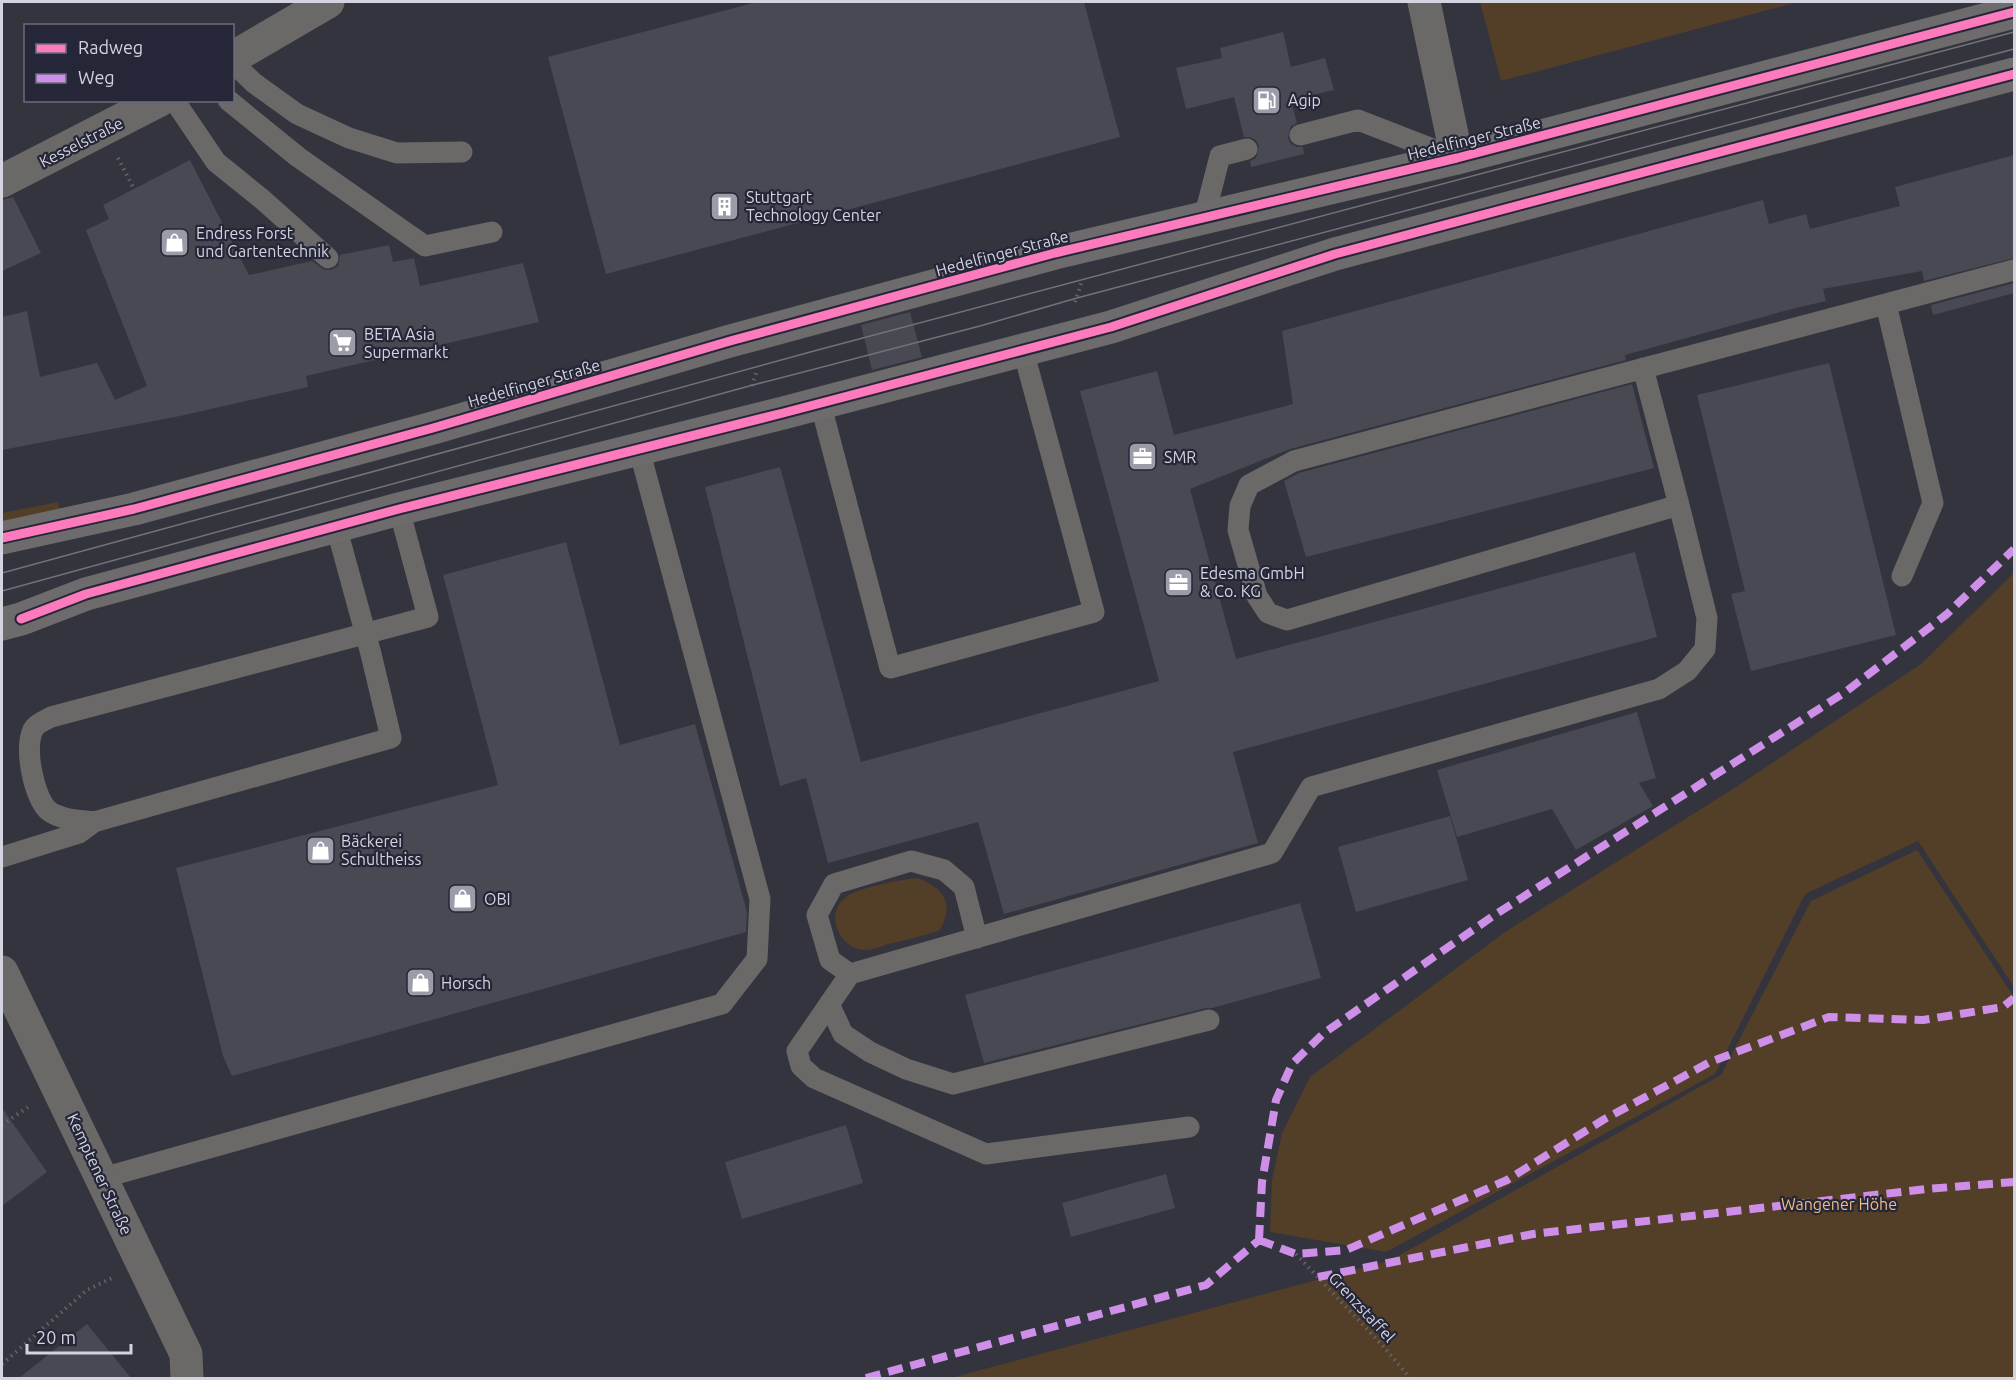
<svg xmlns="http://www.w3.org/2000/svg" width="2016" height="1380" font-family="Ubuntu,sans-serif">
	<style>
		.green { fill: #533e28 }
		.building { fill: #484952 }
		.lines { fill: none; stroke-linecap: round; stroke-linejoin: round }
		.path { stroke: #666467; stroke-width: 4; stroke-dasharray: 1.5 4.5; stroke-linecap: butt }
		.lane { stroke: #6a6968; stroke-width: 21 }
		.street { stroke: #6a6968; stroke-width: 33 }
		.secondary { stroke: #6d6b6c; stroke-width: 33 }
		.tram { stroke: #747275; stroke-width: 1.5 }
		.quiet { stroke: #ce8fe9; stroke-width: 8; stroke-dasharray: 15 8; stroke-linecap: butt }
		.cycleway-casing { stroke: #252638; stroke-width: 13 }
		.cycleway { stroke: #fd7abc; stroke-width: 9 }
		.labels { text-anchor: middle; dominant-baseline: central; stroke-width: 4.5; stroke-linejoin: round; paint-order: stroke }
		.poi-label { font-size: 16px; fill: #d3d4e0; stroke: #252638; text-anchor: start }
		.street-label { font-size: 16px; fill: #d3d4e0; stroke: #252638 }
		.park-label { font-size: 16px; fill: #f1bb7c; stroke: #252638 }
	</style>
	<rect width="100%" height="100%" fill="#33343e"/>
	<!-- green -->
	<path class="green" d="M 1480,2 L 1798,2 L 1501,81 Z
		M 58,502 L 60,515 L 2,527 L 2,513 Z
		M 2014,573 L 2014,987 L 1918,841 L 1805,894 L 1715,1074 L 1386,1252 L 1270,1232 L 1272,1180 L 1282,1133 L 1310,1077 L 1505,932 L 1733,789 L 1921,664 Z
		M 1917,850 L 2014,997 L 2014,1378 L 951,1378 L 1391,1260 L 1721,1075 L 1811,901 Z
		M 918,878 C 945,889 955,904 939,931 C 921,936 903,941 885,945 C 880,947 873,950 867,950 C 840,951 823,914 846,897 C 857,888 903,879 918,878 Z"/>
	<!-- building -->
	<path class="building" d="M 757,2 L 1084,2 L 1120,137 L 606,274 L 548,57 Z
		M 1283,32 L 1291,67 L 1325,58 L 1334,90 L 1291,100 L 1297,123 L 1291,126 L 1288,138 L 1291,144 L 1297,147 L 1303,147 L 1304,154 L 1251,167 L 1250,161 L 1256,158 L 1259,146 L 1256,140 L 1250,137 L 1244,137 L 1234,97 L 1186,109 L 1176,68 L 1222,58 L 1220,48 Z
		M 2014,155 L 2014,258 L 1924,281 L 1922,271 L 1823,289 L 1826,301 L 1788,310 L 1625,355 L 1626,360 L 1290,449 L 1190,489 L 1236,659 L 1635,552 L 1657,637 L 1233,752 L 1258,843 L 1004,914 L 978,822 L 828,863 L 806,778 L 780,786 L 705,487 L 780,467 L 861,762 L 1159,681 L 1080,391 L 1157,371 L 1174,435 L 1293,404 L 1282,331 L 1763,200 L 1769,224 L 1806,214 L 1810,229 L 1900,206 L 1895,187 Z
		M 190,160 L 249,275 L 312,261 L 325,270 L 331,270 L 338,266 L 340,255 L 389,245 L 393,262 L 414,258 L 420,286 L 523,263 L 539,322 L 306,376 L 308,387 L 180,416 L 2,450 L 2,317 L 27,311 L 40,377 L 97,363 L 115,400 L 147,386 L 86,230 L 109,219 L 103,205 Z
		M 13,197 L 41,253 L 2,271 L 2,200 Z
		M 2014,283 L 2014,293 L 1933,315 L 1931,305 Z
		M 910,312 L 922,357 L 872,370 L 861,325 Z
		M 1829,363 L 1896,635 L 1751,671 L 1731,594 L 1745,591 L 1697,395 Z
		M 1632,384 L 1654,468 L 1306,557 L 1284,481 L 1299,473 Z
		M 566,542 L 620,745 L 695,724 L 747,912 L 746,932 L 232,1076 L 223,1056 L 176,868 L 498,785 L 443,575 Z
		M 1637,712 L 1656,778 L 1639,783 L 1653,806 L 1576,850 L 1552,809 L 1457,837 L 1437,770 Z
		M 1450,816 L 1468,880 L 1356,912 L 1338,847 Z
		M 1300,903 L 1321,978 L 1212,1008 L 1206,1008 L 984,1063 L 965,995 Z
		M 2,1108 L 47,1172 L 2,1206 Z
		M 846,1125 L 863,1183 L 742,1219 L 725,1162 Z
		M 1166,1174 L 1175,1208 L 1071,1237 L 1062,1203 Z
		M 87,1324 L 131,1378 L 19,1378 Z"/>
	<g class="lines">
		<!-- path -->
		<path class="path" d="M 118,158 L 134,189
			M 1075,302 L 1082,281
			M 752,386 L 757,370
			M 2,1125 L 28,1107
			M 1296,1254 L 1383,1346 L 1410,1378
			M 2,1364 L 87,1290 L 112,1278"/>
		<!-- lane -->
		<path class="lane" d="M 232,62 L 254,83 L 297,114 L 349,138 L 397,153 L 462,152
			M 174,100 L 216,162 L 263,200 L 328,258
			M 228,100 L 298,157 L 425,246 L 492,232
			M 1300,135 L 1358,120 L 1456,158
			M 1204,218 L 1220,156 L 1247,149
			M 1886,304 L 1933,503 L 1902,576
			M 1643,368 L 1679,505 L 1287,620 L 1268,613 L 1257,596 L 1238,530 L 1240,506 L 1249,485 L 1294,461 L 2014,270
			M 820,402 L 890,668 L 1094,612 L 1023,350
			M 94,822 C 79,820 61,820 49,811 C 34,800 22,742 35,727 C 38,723 46,720 51,717 L 428,617 L 399,509
			M 2,857 L 79,833 L 94,822 L 391,738 L 371,654 L 336,526
			M 977,938 L 964,887 L 944,870 L 911,861 L 834,884 L 817,915 L 830,960 L 850,974 L 1272,853 L 1311,787 L 1659,689 L 1687,671 L 1705,649 L 1707,618 L 1679,505
			M 850,974 L 797,1051 L 801,1066 L 814,1078 L 986,1154 L 1189,1127
			M 829,1004 L 843,1034 L 870,1052 L 906,1069 L 953,1084 L 1209,1020
			M 102,1178 L 722,1004 L 757,959 L 760,899 L 639,449"/>
		<!-- street -->
		<path class="street" d="M 1424,2 L 1457,158
			M 232,58 L 328,2
			M 2,181 L 160,100
			M 2,972 L 186,1354 L 187,1378"/>
		<!-- secondary -->
		<path class="secondary" d="M 2,538 L 134,509 L 433,428 L 730,341 L 1055,253 L 1457,158 L 2014,12
			M 2,624 L 21,619 L 86,594 L 399,509 L 783,413 L 1111,327 L 1335,254 L 2014,74"/>
		<!-- tram -->
		<path class="tram" d="M 2,573 L 814,351 L 2014,32
			M 2,591 L 753,385 L 980,326 L 1077,298 L 2014,49"/>
		<!-- quiet -->
		<path class="quiet" d="M 1259,1240 L 1262,1182 L 1276,1100 L 1292,1064 L 1324,1033 L 1496,914 L 1844,693 L 1947,614 L 2014,549
			M 1259,1240 L 1296,1254 L 1346,1250 L 1507,1180 L 1603,1120 L 1710,1062 L 1829,1017 L 1923,1020 L 2003,1007 L 2014,998
			M 1318,1277 L 1533,1234 L 1927,1189 L 2014,1182
			M 866,1378 L 1206,1285 L 1259,1240"/>
		<defs>
			<path id="cycleway" d="M 2,538 L 134,509 L 433,428 L 730,341 L 1055,253 L 1457,158 L 2014,12
				M 21,619 L 86,594 L 399,509 L 783,413 L 1111,327 L 1335,254 L 2014,74"/>
		</defs>
		<!-- cycleway casing -->
		<use href="#cycleway" class="cycleway-casing"/>
		<!-- cycleway -->
		<use href="#cycleway" class="cycleway"/>
	</g>
	<!-- icons -->
	<defs>
		<symbol id="fuel-square" viewBox="-11 -11 22 22"><rect x="-9" y="-9" width="18" height="18" rx="4" fill="#9b9ca7" stroke="#252638"/><path d="M-5.5-6h7V0h2V4h1.3V-2.5L3-4.5l.8-.8L6-3V5H2.5V1h-1V6h-7ZM-4.2-4.7v3.2H.2V-4.7Z" fill="#fff"/></symbol>
		<symbol id="building-square" viewBox="-11 -11 22 22"><rect x="-9" y="-9" width="18" height="18" rx="4" fill="#9b9ca7" stroke="#252638"/><path d="M-4-6H4V6H1V3H-1V6H-4ZM-2.5-4.3h1.7v1.8h-1.7ZM.8-4.3h1.7v1.8H.8ZM-2.5-1h1.7V.8h-1.7ZM.8-1h1.7V.8H.8Z" fill="#fff"/></symbol>
		<symbol id="shop-square" viewBox="-11 -11 22 22"><rect x="-9" y="-9" width="18" height="18" rx="4" fill="#9b9ca7" stroke="#252638"/><path d="M-5-2.5h2.3a2.7 3.5 0 0 1 5.4 0H5L5.5 6h-11ZM-1.5-2.5h3a1.5 2.3 0 0 0-3 0Z" fill="#fff"/></symbol>
		<symbol id="supermarket-square" viewBox="-11 -11 22 22"><rect x="-9" y="-9" width="18" height="18" rx="4" fill="#9b9ca7" stroke="#252638"/><path d="M-6-5.5h2.5l.6 2H6L4.5 2H-2.5L-4.4-4H-6ZM-1.5 3.2a1.3 1.3 0 1 0 .1 0ZM3 3.2a1.3 1.3 0 1 0 .1 0Z" fill="#fff"/></symbol>
		<symbol id="office-square" viewBox="-11 -11 22 22"><rect x="-9" y="-9" width="18" height="18" rx="4" fill="#9b9ca7" stroke="#252638"/><path d="M-6-3h4V-5.5h4V-3h4V5H-6ZM-1-4.5V-3h2v-1.5ZM-6 0V1H6V0Z" fill="#fff"/></symbol>
	</defs>
	<g fill-rule="evenodd">
		<use href="#fuel-square" x="1250" y="84" width="33" height="33"/>
		<use href="#building-square" x="708" y="190" width="33" height="33"/>
		<use href="#shop-square" x="158" y="226" width="33" height="33"/>
		<use href="#supermarket-square" x="326" y="326" width="33" height="33"/>
		<use href="#office-square" x="1126" y="440" width="33" height="33"/>
		<use href="#office-square" x="1162" y="566" width="33" height="33"/>
		<use href="#shop-square" x="304" y="834" width="33" height="33"/>
		<use href="#shop-square" x="446" y="882" width="33" height="33"/>
		<use href="#shop-square" x="404" y="966" width="33" height="33"/>
	</g>
	<g class="labels">
		<!-- poi labels -->
		<g class="poi-label">
			<text x="1288" y="100">Agip</text>
			<text x="746" y="197">Stuttgart<tspan x="746" dy="18">Technology Center</tspan></text>
			<text x="196" y="233">Endress Forst<tspan x="196" dy="18">und Gartentechnik</tspan></text>
			<text x="364" y="334">BETA Asia<tspan x="364" dy="18">Supermarkt</tspan></text>
			<text x="1164" y="457">SMR</text>
			<text x="1200" y="573">Edesma GmbH<tspan x="1200" dy="18">&amp; Co. KG</tspan></text>
			<text x="341" y="841">Bäckerei<tspan x="341" dy="18">Schultheiss</tspan></text>
			<text x="484" y="899">OBI</text>
			<text x="441" y="983">Horsch</text>
		</g>
		<!-- street labels -->
		<g class="street-label">
			<text transform="translate(1474 138) rotate(-14)">Hedelfinger Straße</text>
			<text transform="translate(81 142) rotate(-27)">Kesselstraße</text>
			<text transform="translate(1002 253) rotate(-15)">Hedelfinger Straße</text>
			<text transform="translate(534 383) rotate(-16)">Hedelfinger Straße</text>
			<text transform="translate(100 1174) rotate(65)">Kemptener Straße</text>
			<text transform="translate(1362 1307) rotate(47)">Grenzstaffel</text>
		</g>
		<!-- park labels -->
		<g class="park-label">
			<text x="1839" y="1204">Wangener Höhe</text>
		</g>
	</g>
	<!-- border -->
	<rect width="2016" height="1380" fill="none" stroke="#d3d4e0" stroke-width="6"/>
	<!-- legend -->
	<rect x="24" y="24" width="210" height="78" fill="#252638" stroke="#6b6c7b" stroke-width="1.5"/>
	<rect x="36" y="44" width="30" height="9" fill="#fd7abc" stroke="#6b6c7b" stroke-width="1.5"/>
	<text x="78" y="54" font-size="18" fill="#d3d4e0">Radweg</text>
	<rect x="36" y="74" width="30" height="9" fill="#ce8fe9" stroke="#6b6c7b" stroke-width="1.5"/>
	<text x="78" y="84" font-size="18" fill="#d3d4e0">Weg</text>
	<!-- scale -->
	<path d="M27 1344v9h104v-9" fill="none" stroke="#d3d4e0" stroke-width="3"/>
	<text x="36" y="1344" font-size="18" fill="#d3d4e0" stroke="#252638" stroke-width="4.5" paint-order="stroke">20 m</text>
</svg>
